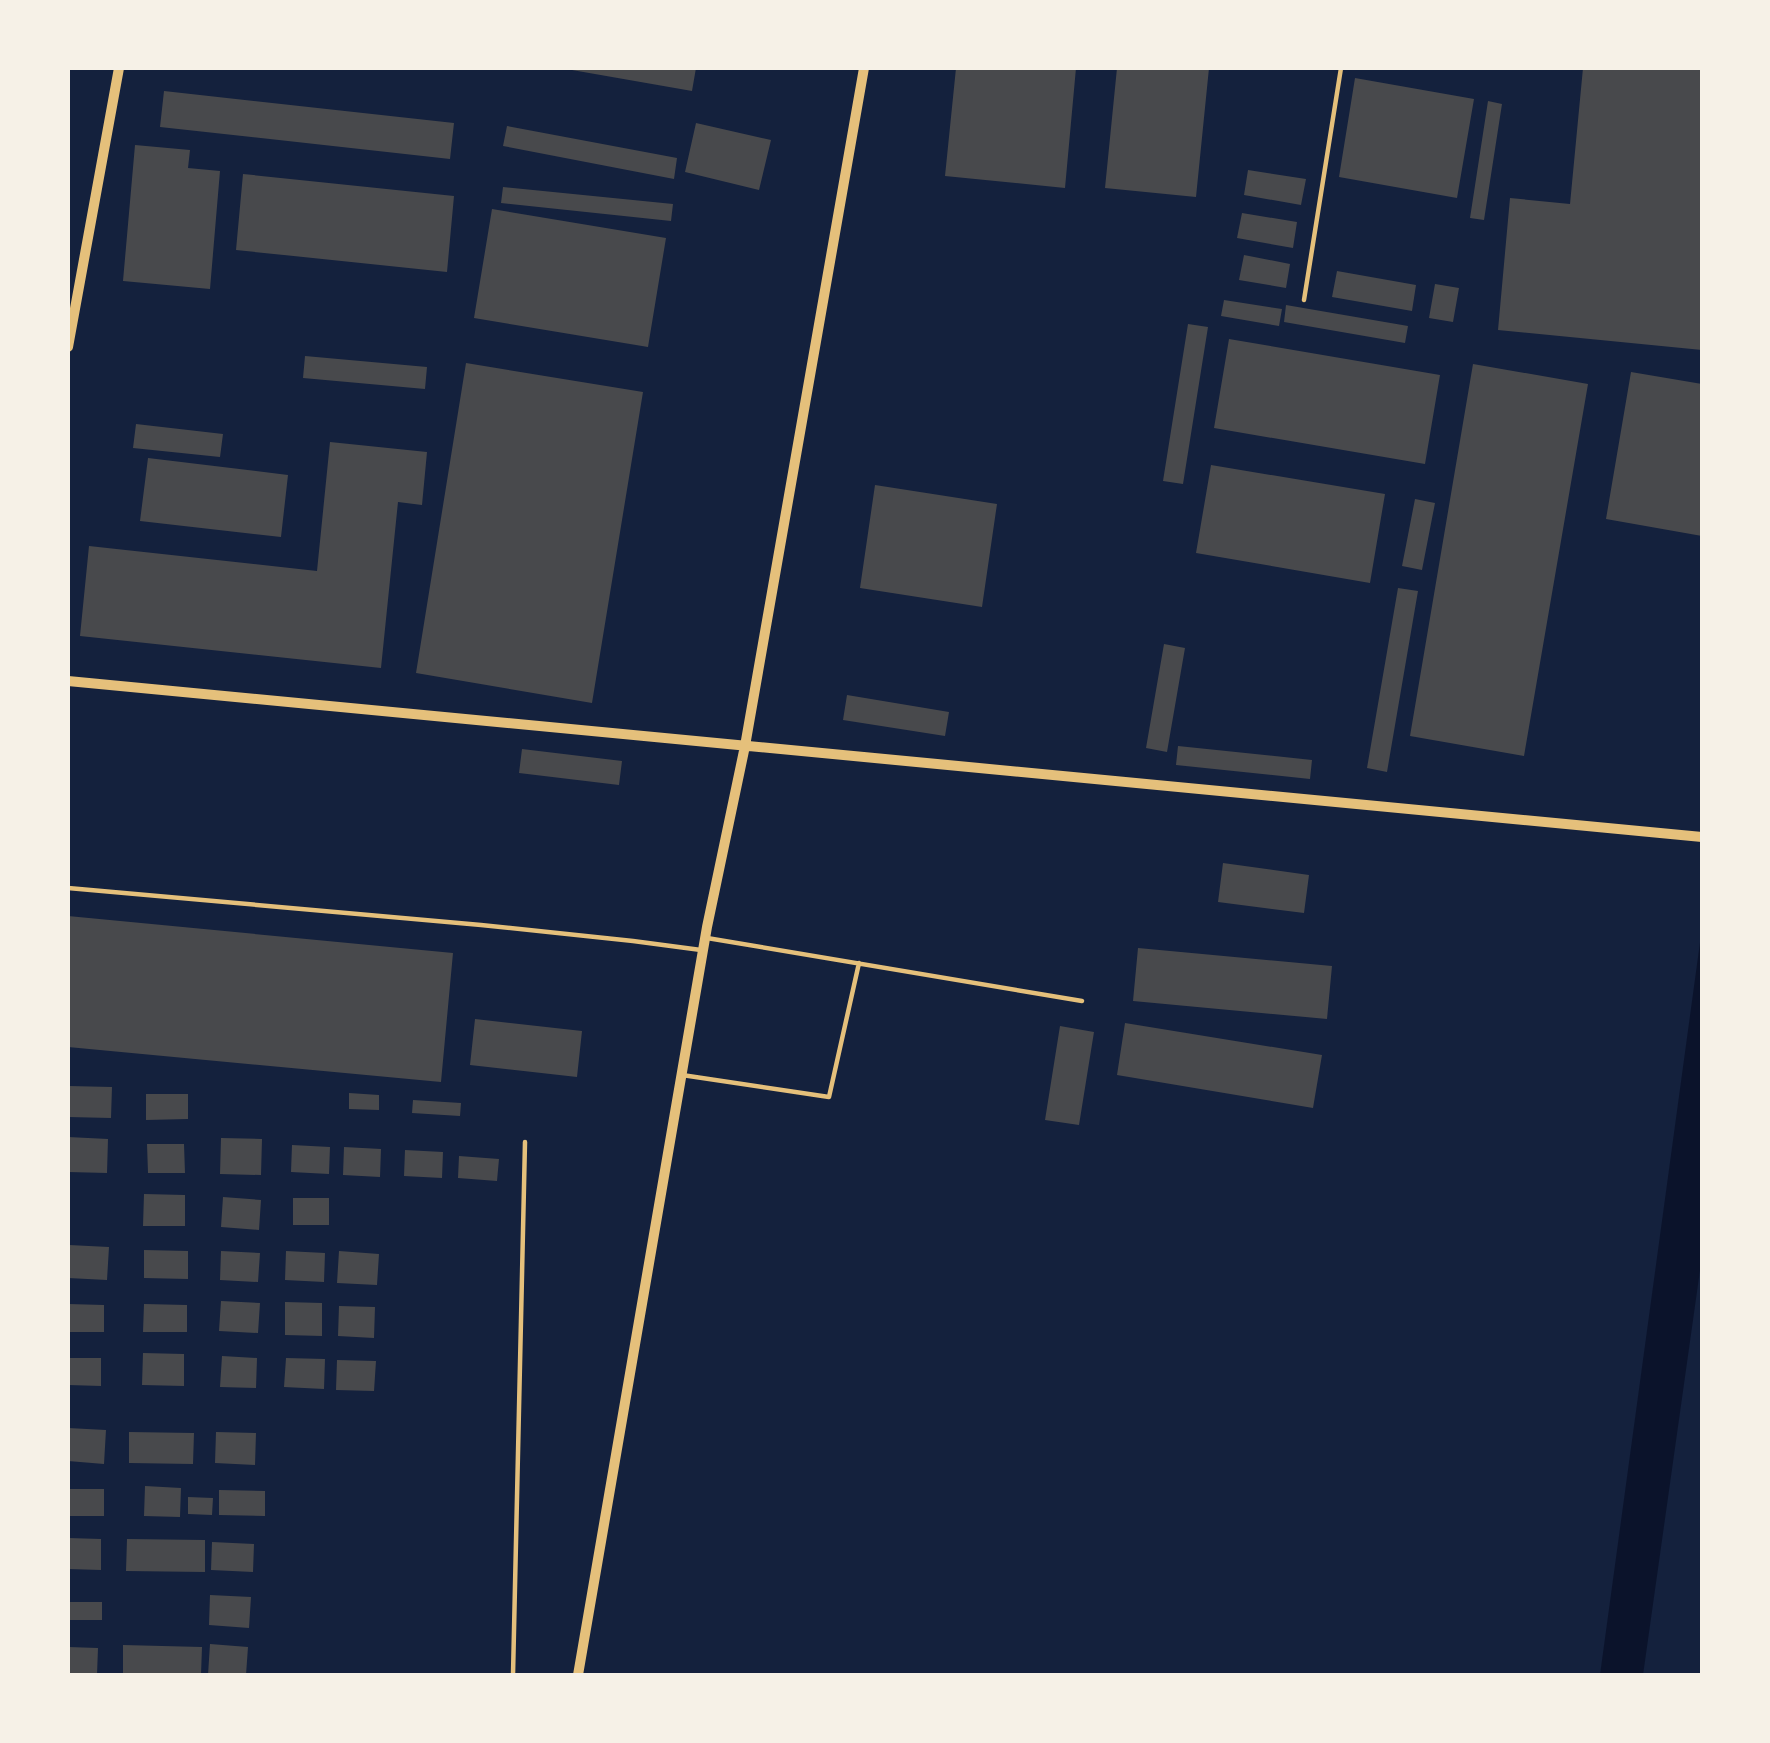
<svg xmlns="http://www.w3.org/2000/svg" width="1770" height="1743" font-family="Barlow,sans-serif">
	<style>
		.water { fill: #0b132b }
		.building { fill: #48494c }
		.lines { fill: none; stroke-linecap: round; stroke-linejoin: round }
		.service { stroke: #e5c07b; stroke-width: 4.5 }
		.tertiary { stroke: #e5c07b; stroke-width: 10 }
	</style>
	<rect width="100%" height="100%" fill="#14213d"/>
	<!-- water -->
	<path class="water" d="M 1702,928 L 1702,1256 L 1643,1675 L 1600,1675 Z"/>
	<!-- building -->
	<path class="building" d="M 573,68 L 696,68 L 692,91 L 572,70 Z
		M 956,68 L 1076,68 L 1065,188 L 945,176 Z
		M 1117,68 L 1209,68 L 1196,197 L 1105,188 Z
		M 1583,68 L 1702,68 L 1702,350 L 1498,330 L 1510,198 L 1570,204 Z
		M 1355,78 L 1474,99 L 1457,198 L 1339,177 Z
		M 164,91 L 454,123 L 450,159 L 160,127 Z
		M 1488,101 L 1502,104 L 1484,220 L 1470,218 Z
		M 696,123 L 771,140 L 759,190 L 685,172 Z
		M 507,126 L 677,158 L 674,179 L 503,146 Z
		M 135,145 L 190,150 L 188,168 L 220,171 L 210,289 L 123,281 Z
		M 1248,170 L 1306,179 L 1301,205 L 1244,195 Z
		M 243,174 L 454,196 L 447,272 L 236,250 Z
		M 503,187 L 673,204 L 671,221 L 501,203 Z
		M 492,209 L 666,238 L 648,347 L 474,318 Z
		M 1242,213 L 1297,222 L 1293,248 L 1237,238 Z
		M 1244,255 L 1290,264 L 1286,288 L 1239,280 Z
		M 1337,271 L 1416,285 L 1412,311 L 1332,297 Z
		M 1435,284 L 1459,288 L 1453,322 L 1429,318 Z
		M 1224,300 L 1282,309 L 1279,326 L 1221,316 Z
		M 1286,305 L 1408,326 L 1405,343 L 1284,322 Z
		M 1188,324 L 1208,327 L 1183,484 L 1163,481 Z
		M 1229,339 L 1440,375 L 1425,464 L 1214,428 Z
		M 305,356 L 427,367 L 425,389 L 303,378 Z
		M 466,363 L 643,392 L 592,703 L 416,673 Z
		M 1473,364 L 1588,384 L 1524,756 L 1410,736 Z
		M 1631,372 L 1702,384 L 1702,536 L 1606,519 Z
		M 136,424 L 223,434 L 220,457 L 133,448 Z
		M 330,442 L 427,452 L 422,505 L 398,502 L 381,668 L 80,636 L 89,546 L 317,571 Z
		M 148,458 L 288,475 L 281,537 L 140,521 Z
		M 1211,465 L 1385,494 L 1370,583 L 1196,553 Z
		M 875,485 L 997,504 L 982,607 L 860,588 Z
		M 1415,499 L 1435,503 L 1422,570 L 1402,566 Z
		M 1398,588 L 1418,591 L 1387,772 L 1367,768 Z
		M 1164,644 L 1185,648 L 1167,752 L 1146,748 Z
		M 847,695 L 949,712 L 945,736 L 843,720 Z
		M 1178,746 L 1312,760 L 1310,779 L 1176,765 Z
		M 522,749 L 622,761 L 619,785 L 519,773 Z
		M 1223,863 L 1309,875 L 1304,913 L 1218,902 Z
		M 68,916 L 453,953 L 441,1082 L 68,1047 Z
		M 1138,948 L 1332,966 L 1327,1019 L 1133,1001 Z
		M 475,1019 L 582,1031 L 577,1077 L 470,1065 Z
		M 1125,1023 L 1322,1055 L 1313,1108 L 1117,1075 Z
		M 1060,1026 L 1094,1032 L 1079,1125 L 1045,1120 Z
		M 69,1086 L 112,1087 L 111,1118 L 68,1117 Z
		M 349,1093 L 379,1095 L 379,1110 L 349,1109 Z
		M 146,1094 L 188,1094 L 188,1119 L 146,1120 Z
		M 413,1100 L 461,1103 L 460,1116 L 412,1113 Z
		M 68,1137 L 108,1139 L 107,1173 L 68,1172 Z
		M 221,1138 L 262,1139 L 261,1175 L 220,1174 Z
		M 147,1144 L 184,1144 L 185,1173 L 148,1173 Z
		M 292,1145 L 330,1147 L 329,1174 L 291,1172 Z
		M 344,1147 L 381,1149 L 380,1177 L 343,1175 Z
		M 405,1150 L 443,1152 L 442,1178 L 404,1176 Z
		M 459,1156 L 499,1159 L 497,1181 L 458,1178 Z
		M 144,1194 L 185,1195 L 185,1226 L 143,1226 Z
		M 223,1197 L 261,1200 L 259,1230 L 221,1227 Z
		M 293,1198 L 329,1198 L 329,1225 L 293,1225 Z
		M 69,1245 L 109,1247 L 107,1280 L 68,1278 Z
		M 144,1250 L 188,1251 L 188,1279 L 144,1278 Z
		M 221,1251 L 260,1253 L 258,1282 L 220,1280 Z
		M 286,1251 L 325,1253 L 324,1282 L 285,1280 Z
		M 339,1251 L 379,1254 L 377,1285 L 337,1283 Z
		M 221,1301 L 260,1303 L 258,1333 L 219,1331 Z
		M 285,1302 L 322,1303 L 322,1336 L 285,1335 Z
		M 68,1304 L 104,1305 L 104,1332 L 68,1332 Z
		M 144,1304 L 187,1305 L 187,1332 L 143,1332 Z
		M 339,1306 L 375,1307 L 374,1338 L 338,1336 Z
		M 143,1353 L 184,1354 L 184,1386 L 142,1385 Z
		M 222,1356 L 257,1358 L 256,1388 L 220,1387 Z
		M 68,1358 L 101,1358 L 101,1386 L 68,1385 Z
		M 286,1358 L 325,1359 L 324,1389 L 284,1387 Z
		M 337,1360 L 376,1361 L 374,1391 L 336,1390 Z
		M 68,1428 L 106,1430 L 104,1464 L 68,1461 Z
		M 129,1432 L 194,1433 L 193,1464 L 129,1463 Z
		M 216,1432 L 256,1433 L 255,1465 L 215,1463 Z
		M 145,1486 L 181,1488 L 180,1517 L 144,1516 Z
		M 68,1489 L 104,1489 L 104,1516 L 68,1516 Z
		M 219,1490 L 265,1491 L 265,1516 L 219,1515 Z
		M 188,1497 L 213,1498 L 212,1515 L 188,1514 Z
		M 68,1538 L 101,1539 L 101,1570 L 68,1569 Z
		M 127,1539 L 205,1540 L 205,1572 L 126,1571 Z
		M 212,1542 L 254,1544 L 253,1572 L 211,1570 Z
		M 210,1595 L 251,1597 L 249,1628 L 209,1625 Z
		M 68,1602 L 102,1602 L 102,1620 L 68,1620 Z
		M 210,1644 L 248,1647 L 246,1675 L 208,1675 Z
		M 123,1645 L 202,1647 L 201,1675 L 123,1675 Z
		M 68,1647 L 98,1648 L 97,1675 L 68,1675 Z"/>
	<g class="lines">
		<!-- service -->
		<path class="service" d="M 1304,300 L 1341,68
			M 68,888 L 481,925 L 633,941 L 701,950
			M 707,938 L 1082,1001
			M 682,1075 L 829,1097 L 859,963
			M 513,1675 L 525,1142"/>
		<!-- tertiary -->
		<path class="tertiary" d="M 68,347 L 119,68
			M 68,681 L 1702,837
			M 578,1675 L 707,927 L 745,746 L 864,68"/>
	</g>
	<!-- border -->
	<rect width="1770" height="1743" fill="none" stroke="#f6f1e7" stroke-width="140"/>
</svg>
